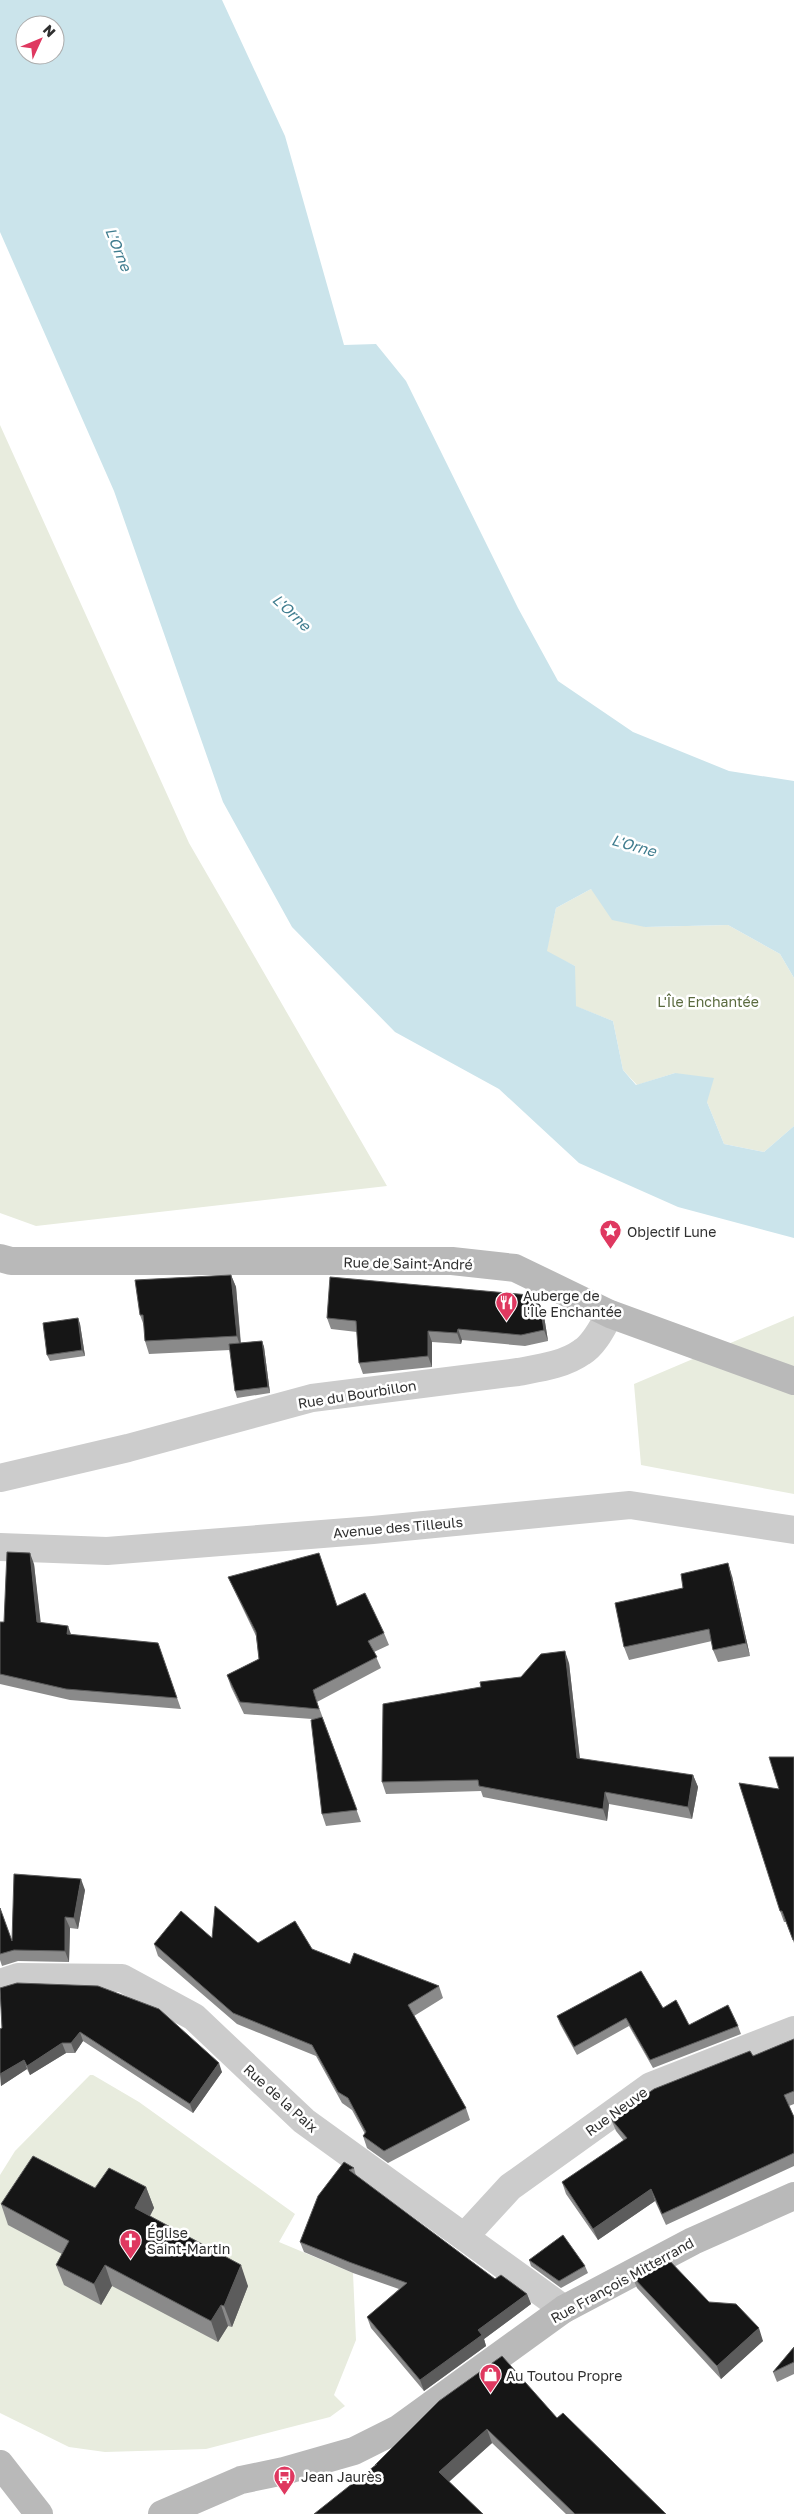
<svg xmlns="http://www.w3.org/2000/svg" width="794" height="2514" font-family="'Golos Text',sans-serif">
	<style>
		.green { fill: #e8ecde }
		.water { fill: #cbe4eb; fill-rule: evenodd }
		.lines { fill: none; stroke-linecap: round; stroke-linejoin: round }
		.street { stroke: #ccc; stroke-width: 28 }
		.secondary { stroke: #b9b9b9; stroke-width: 28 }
		.wall { fill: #8a8a8a }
		.shaded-wall { fill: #5c5c5c }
		.building { fill: #161616; stroke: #5c5c5c }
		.labels { text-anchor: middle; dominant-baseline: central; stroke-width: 5; stroke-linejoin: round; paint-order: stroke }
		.park-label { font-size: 14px; fill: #5a6a3e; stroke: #fff }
		.poi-label { font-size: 14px; fill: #2f2f2f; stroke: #fff; text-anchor: start }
		.street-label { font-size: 14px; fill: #2f2f2f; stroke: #fff }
		.water-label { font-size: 15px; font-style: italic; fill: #407d8f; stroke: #fff }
	</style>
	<rect width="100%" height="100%" fill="#fff"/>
	<!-- green -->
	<path class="green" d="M 0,425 L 189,843 L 387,1186 L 36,1226 L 0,1213 Z
		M 591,889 L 645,927 L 728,925 L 780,954 L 794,978 L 794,1126 L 764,1152 L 724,1144 L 707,1102 L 675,1073 L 637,1085 L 623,1070 L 613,1021 L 575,1006 L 575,966 L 546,952 L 556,908 Z
		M 794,1316 L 794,1494 L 641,1465 L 634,1384 Z
		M 90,2075 L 93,2075 L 139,2102 L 295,2214 L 279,2242 L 353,2273 L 356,2340 L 334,2395 L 345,2406 L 330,2417 L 206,2449 L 105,2452 L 69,2447 L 0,2413 L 0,2175 L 15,2151 Z"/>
	<!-- water -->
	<path class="water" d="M 0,0 L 222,0 L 285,136 L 344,345 L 376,344 L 406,381 L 518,608 L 558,681 L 633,732 L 729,771 L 794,781 L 794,978 L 780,954 L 728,925 L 645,927 L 612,920 L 591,889 L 556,908 L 547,951 L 575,966 L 576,1006 L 613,1021 L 623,1070 L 636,1085 L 675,1073 L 714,1078 L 707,1102 L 724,1144 L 764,1152 L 794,1126 L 794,1238 L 678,1207 L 579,1163 L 499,1089 L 395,1032 L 292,927 L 223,802 L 114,491 L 0,232 ZM 25,25 L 55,25 L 55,55 L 25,55 Z"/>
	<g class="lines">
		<!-- street -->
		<path class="street" d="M 0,1478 L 128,1448 L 312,1398 L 518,1372 C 539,1368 564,1365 582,1352 C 595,1344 603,1326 610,1314
			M 0,1547 L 107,1551 L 373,1530 L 630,1505 L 794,1530
			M 0,1983 L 18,1977 L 122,1978 L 194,2017 L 304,2121 L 564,2309
			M 465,2236 L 510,2187 L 651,2086 L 794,2030"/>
		<!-- secondary -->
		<path class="secondary" d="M 0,1258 L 11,1261 L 452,1261 L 515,1268 L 610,1314 L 794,1381
			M 0,2464 L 39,2514
			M 162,2514 L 241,2480 L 284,2471 L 354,2451 L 398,2429 L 564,2309 L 693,2241 L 794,2196"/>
	</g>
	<!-- wall -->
	<path class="wall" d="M 231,1275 L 236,1287 L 241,1343 L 262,1341 L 264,1347 L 270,1393 L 237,1398 L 235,1391 L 230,1350 L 149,1354 L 145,1341 L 144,1326 L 140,1315 Z
		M 544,1316 L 548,1341 L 525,1346 L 462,1340 L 461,1344 L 432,1342 L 432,1367 L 363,1374 L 359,1363 L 357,1332 L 331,1329 L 327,1318 Z
		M 78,1318 L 80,1324 L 85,1356 L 50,1361 L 47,1355 Z
		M 34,1564 L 40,1622 L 71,1635 L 158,1643 L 181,1709 L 70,1700 L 0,1684 L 0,1622 L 4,1622 Z
		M 732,1576 L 750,1656 L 718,1662 L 713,1650 L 712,1641 L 629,1660 L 624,1647 Z
		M 228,1577 L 337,1606 L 384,1633 L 389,1645 L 374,1652 L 381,1668 L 317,1702 L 361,1822 L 326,1826 L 322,1814 L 312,1719 L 244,1714 L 231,1687 L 227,1675 L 259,1659 L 256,1636 L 233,1588 Z
		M 569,1663 L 580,1759 L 693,1775 L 698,1787 L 692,1819 L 609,1804 L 607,1821 L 483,1797 L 481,1791 L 386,1794 L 382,1782 L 481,1687 L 521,1677 Z
		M 794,1757 L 794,1943 L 786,1922 L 784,1922 L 780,1911 L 779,1789 Z
		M 85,1890 L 78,1929 L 70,1928 L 69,1962 L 18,1961 L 2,1966 L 0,1960 L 0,1908 L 12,1941 Z
		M 212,1938 L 312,1949 L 350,1964 L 439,1986 L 443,1998 L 414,2016 L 466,2108 L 470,2120 L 388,2163 L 367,2148 L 363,2136 L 365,2134 L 352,2110 L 342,2103 L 316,2056 L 237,2024 L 158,1956 L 154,1944 Z
		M 0,1988 L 222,2072 L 193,2113 L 83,2041 L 75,2053 L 66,2053 L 30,2075 L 27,2069 L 1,2086 L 0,2029 L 2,2028 Z
		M 663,2008 L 689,2025 L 738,2026 L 741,2034 L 653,2068 L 629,2026 L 577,2055 L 560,2024 L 557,2016 Z
		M 794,2039 L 794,2104 L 789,2106 L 794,2117 L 794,2166 L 666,2225 L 655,2201 L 598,2240 L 566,2194 L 562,2182 L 624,2141 L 616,2131 L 611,2119 L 753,2056 Z
		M 344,2162 L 354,2168 L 356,2176 L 495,2279 L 527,2294 L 531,2304 L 484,2339 L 486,2346 L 424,2391 L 371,2328 L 367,2317 L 399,2289 L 353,2273 L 304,2252 L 300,2242 Z
		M 146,2187 L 154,2208 L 150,2216 L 248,2286 L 232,2327 L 228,2326 L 218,2342 L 112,2286 L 101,2305 L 64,2285 L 56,2265 L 62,2254 L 8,2225 L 1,2204 L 95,2188 Z
		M 529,2260 L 585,2266 L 588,2273 L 561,2288 L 531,2266 Z
		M 632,2276 L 709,2302 L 763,2341 L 721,2379 L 637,2288 Z
		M 794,2347 L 794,2374 L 777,2382 L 773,2372 Z
		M 439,2401 L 557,2418 L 666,2514 L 566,2514 L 492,2443 L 449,2482 L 375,2466 L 375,2465 Z"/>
	<!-- shaded-wall -->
	<path class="shaded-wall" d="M 231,1275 L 236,1287 L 241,1349 L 237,1336 Z
		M 540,1305 L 544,1316 L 548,1341 L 544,1330 Z
		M 78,1318 L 80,1324 L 85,1356 L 82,1350 Z
		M 458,1329 L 462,1340 L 461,1344 L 457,1333 Z
		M 428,1331 L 432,1342 L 432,1367 L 428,1356 Z
		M 262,1341 L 264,1347 L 270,1393 L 268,1387 Z
		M 30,1553 L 34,1564 L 42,1633 L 37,1622 Z
		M 728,1563 L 732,1576 L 750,1656 L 746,1643 Z
		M 68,1626 L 72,1637 L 67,1634 Z
		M 565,1651 L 569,1663 L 581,1770 L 577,1758 Z
		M 693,1775 L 698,1787 L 692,1819 L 688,1807 Z
		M 605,1792 L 609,1804 L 607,1821 L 603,1809 Z
		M 81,1879 L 85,1890 L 78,1929 L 74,1918 Z
		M 65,1917 L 70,1928 L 69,1962 L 65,1951 Z
		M 80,2032 L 83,2041 L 75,2053 L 71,2043 Z
		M 62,2043 L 66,2053 L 30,2075 L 27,2066 Z
		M 24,2060 L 27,2069 L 1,2086 L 0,2074 Z
		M 219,2063 L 222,2072 L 193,2113 L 190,2104 Z
		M 146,2187 L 154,2208 L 143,2229 L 135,2208 Z
		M 651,2189 L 655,2201 L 598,2240 L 593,2229 Z
		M 105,2265 L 112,2286 L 101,2305 L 94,2284 Z
		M 241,2265 L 248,2286 L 232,2327 L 224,2306 Z
		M 527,2294 L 531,2304 L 484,2339 L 486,2346 L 424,2391 L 420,2380 L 478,2330 Z
		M 221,2305 L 228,2326 L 218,2342 L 211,2321 Z
		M 759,2328 L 763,2341 L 721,2379 L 717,2366 Z
		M 487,2429 L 492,2443 L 444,2486 L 439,2472 Z"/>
	<!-- building -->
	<path class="building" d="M 231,1275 L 237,1336 L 145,1341 L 143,1315 L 140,1315 L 135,1280 Z
		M 330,1277 L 529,1295 L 540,1305 L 544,1330 L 521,1335 L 458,1329 L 457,1333 L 428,1331 L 428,1356 L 359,1363 L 356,1321 L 327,1318 Z
		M 78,1318 L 82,1350 L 47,1355 L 43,1323 Z
		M 262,1341 L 268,1387 L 235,1391 L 229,1344 Z
		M 7,1552 L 30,1553 L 37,1622 L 68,1626 L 67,1634 L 158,1643 L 177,1698 L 66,1689 L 0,1674 L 0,1622 L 4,1622 Z
		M 319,1553 L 337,1606 L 365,1593 L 384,1633 L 368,1641 L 377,1657 L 313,1690 L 319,1709 L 240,1702 L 227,1675 L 259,1659 L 256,1632 L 228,1577 Z
		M 728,1563 L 746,1643 L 713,1650 L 709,1629 L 624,1647 L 615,1603 L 683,1588 L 681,1574 Z
		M 565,1651 L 577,1758 L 693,1775 L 688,1807 L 605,1792 L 603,1809 L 479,1786 L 478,1780 L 382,1782 L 383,1704 L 481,1687 L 480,1682 L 521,1677 L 541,1654 Z
		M 322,1717 L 357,1810 L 322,1814 L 311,1720 Z
		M 769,1757 L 794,1757 L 794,1940 L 793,1940 L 782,1911 L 780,1911 L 739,1783 L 779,1789 Z
		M 14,1874 L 81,1879 L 74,1918 L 65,1917 L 65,1951 L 14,1950 L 0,1954 L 0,1908 L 12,1941 Z
		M 215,1906 L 258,1943 L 295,1921 L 312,1949 L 350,1964 L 354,1953 L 439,1986 L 408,2005 L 466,2108 L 384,2151 L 363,2136 L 366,2132 L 348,2098 L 338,2092 L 312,2045 L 233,2013 L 154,1944 L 181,1911 L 212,1938 Z
		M 641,1971 L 663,2008 L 676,2000 L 689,2025 L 728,2005 L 738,2026 L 650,2060 L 626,2018 L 574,2047 L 557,2016 Z
		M 17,1983 L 98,1986 L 159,2009 L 219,2063 L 190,2104 L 80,2032 L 71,2043 L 62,2043 L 27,2066 L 24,2060 L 0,2074 L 0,2029 L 2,2028 L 0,1988 Z
		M 794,2039 L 794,2091 L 784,2095 L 794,2117 L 794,2153 L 662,2214 L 651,2189 L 593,2229 L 562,2182 L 627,2138 L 611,2119 L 654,2089 L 750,2051 L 753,2056 Z
		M 33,2156 L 95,2188 L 109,2168 L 146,2187 L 135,2208 L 241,2265 L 224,2306 L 221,2305 L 211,2321 L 105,2265 L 94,2284 L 56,2265 L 69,2241 L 1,2204 Z
		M 344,2162 L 354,2168 L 349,2170 L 495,2279 L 501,2275 L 527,2294 L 478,2330 L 482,2335 L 420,2380 L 367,2317 L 407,2283 L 349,2262 L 300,2242 L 318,2196 Z
		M 563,2235 L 585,2266 L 559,2281 L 529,2260 Z
		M 667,2258 L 709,2302 L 736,2304 L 759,2328 L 717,2366 L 632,2276 Z
		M 794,2347 L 794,2362 L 773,2372 Z
		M 502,2356 L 557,2418 L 563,2413 L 666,2514 L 575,2514 L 487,2429 L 439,2472 L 483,2514 L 314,2514 L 377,2464 L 375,2465 L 439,2401 Z"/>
	<!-- icons -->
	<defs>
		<symbol id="sight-pin" viewBox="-11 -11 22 30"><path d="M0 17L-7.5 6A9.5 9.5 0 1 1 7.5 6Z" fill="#df3860" stroke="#fff"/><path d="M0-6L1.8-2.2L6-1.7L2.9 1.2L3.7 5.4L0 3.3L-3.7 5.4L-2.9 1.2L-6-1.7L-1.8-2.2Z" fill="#fff"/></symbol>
		<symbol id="restaurant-pin" viewBox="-11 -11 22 30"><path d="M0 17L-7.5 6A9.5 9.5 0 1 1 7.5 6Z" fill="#df3860" stroke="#fff"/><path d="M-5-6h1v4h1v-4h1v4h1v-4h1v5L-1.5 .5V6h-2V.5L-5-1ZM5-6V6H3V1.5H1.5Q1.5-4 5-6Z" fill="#fff"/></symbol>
		<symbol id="church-pin" viewBox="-11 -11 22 30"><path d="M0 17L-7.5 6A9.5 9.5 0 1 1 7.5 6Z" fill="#df3860" stroke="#fff"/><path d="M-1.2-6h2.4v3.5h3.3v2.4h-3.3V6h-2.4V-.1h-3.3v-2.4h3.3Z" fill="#fff"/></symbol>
		<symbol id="shop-pin" viewBox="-11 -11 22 30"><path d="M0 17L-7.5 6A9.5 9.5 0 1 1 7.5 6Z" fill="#df3860" stroke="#fff"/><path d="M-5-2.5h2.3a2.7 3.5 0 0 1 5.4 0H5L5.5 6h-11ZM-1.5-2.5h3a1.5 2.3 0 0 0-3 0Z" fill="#fff"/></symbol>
		<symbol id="bus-pin" viewBox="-11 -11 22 30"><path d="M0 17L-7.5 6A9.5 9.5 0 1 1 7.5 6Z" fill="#df3860" stroke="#fff"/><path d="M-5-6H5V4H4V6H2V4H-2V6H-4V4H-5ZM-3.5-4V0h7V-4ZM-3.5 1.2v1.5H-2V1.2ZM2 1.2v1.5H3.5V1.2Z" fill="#fff"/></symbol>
	</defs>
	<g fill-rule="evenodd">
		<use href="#sight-pin" x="598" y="1218" width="25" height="34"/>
		<use href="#restaurant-pin" x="494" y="1290" width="25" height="34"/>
		<use href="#church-pin" x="118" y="2228" width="25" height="34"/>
		<use href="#shop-pin" x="478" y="2362" width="25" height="34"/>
		<use href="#bus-pin" x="272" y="2464" width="25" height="34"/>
	</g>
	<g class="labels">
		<!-- park labels -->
		<g class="park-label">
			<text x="708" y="1001">L'Île Enchantée</text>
		</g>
		<!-- poi labels -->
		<g class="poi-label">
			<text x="627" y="1231">Objectif Lune</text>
			<text x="523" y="1295">Auberge de<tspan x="523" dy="16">l'Île Enchantée</tspan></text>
			<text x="147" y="2232">Église<tspan x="147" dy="16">Saint-Martin</tspan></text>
			<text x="506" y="2375">Au Toutou Propre</text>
			<text x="301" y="2476">Jean Jaurès</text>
		</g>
		<!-- street labels -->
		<g class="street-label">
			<text transform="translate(408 1263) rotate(1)">Rue de Saint-André</text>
			<text transform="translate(357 1394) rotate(-9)">Rue du Bourbillon</text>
			<text transform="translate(398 1527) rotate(-5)">Avenue des Tilleuls</text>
			<text transform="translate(281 2098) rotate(42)">Rue de la Paix</text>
			<text transform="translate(616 2111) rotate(-36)">Rue Neuve</text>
			<text transform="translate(622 2280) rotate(-29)">Rue François Mitterrand</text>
		</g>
		<!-- water labels -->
		<g class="water-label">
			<text transform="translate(119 249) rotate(68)">L'Orne</text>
			<text transform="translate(292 612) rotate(43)">L'Orne</text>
			<text transform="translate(634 845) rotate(16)">L'Orne</text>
		</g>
	</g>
	<!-- north arrow -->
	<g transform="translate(40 40) rotate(46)"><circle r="24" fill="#ffffff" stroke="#acacac"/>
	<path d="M0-4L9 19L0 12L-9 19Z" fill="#df3860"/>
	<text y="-8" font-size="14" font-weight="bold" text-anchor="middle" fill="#2f2f2f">N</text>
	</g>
</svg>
